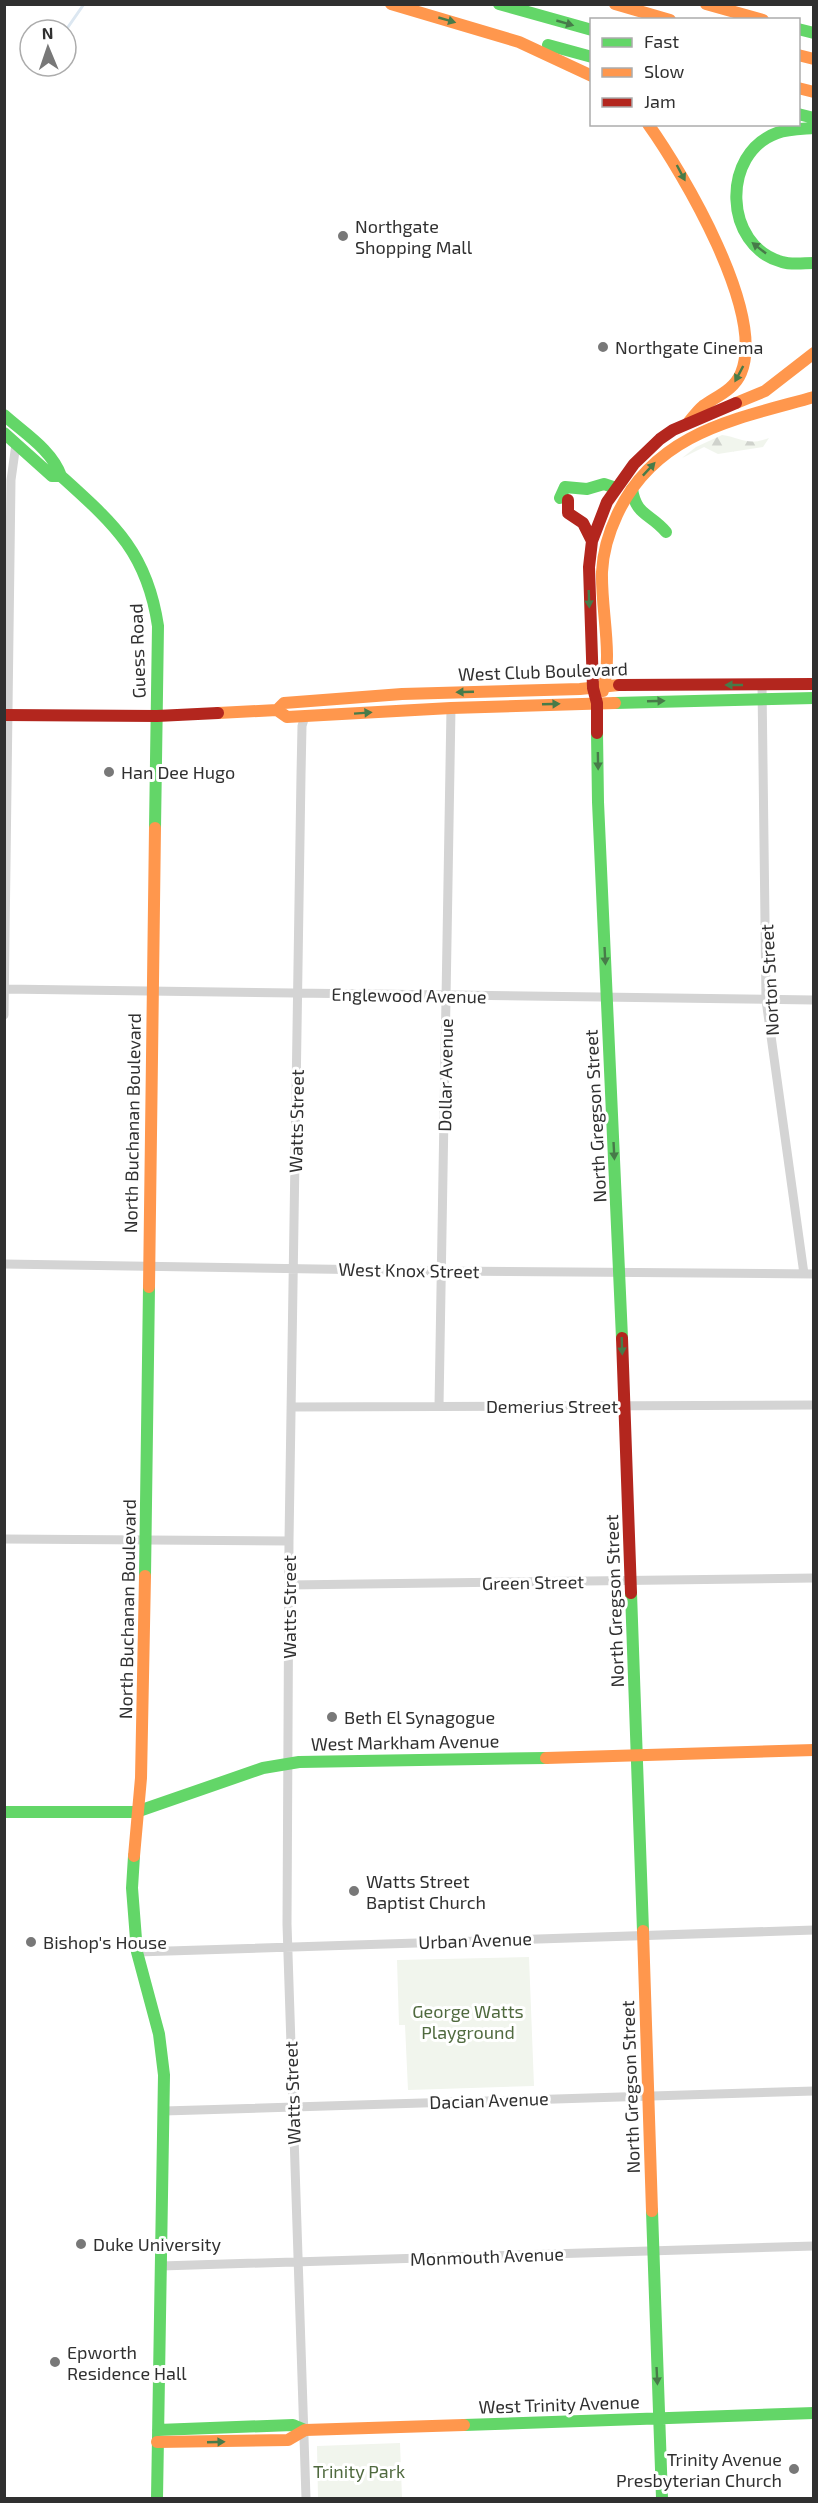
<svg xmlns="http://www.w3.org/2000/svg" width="818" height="2503" font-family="'Exo 2',sans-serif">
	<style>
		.green { fill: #f1f5ed }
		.forest { fill: url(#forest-firs) }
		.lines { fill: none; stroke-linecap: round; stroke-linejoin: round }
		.stream { stroke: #dce7f1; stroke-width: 3 }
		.street { stroke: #d4d4d4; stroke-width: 9 }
		.fast { stroke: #63d668; stroke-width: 12 }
		.slow { stroke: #ff974d; stroke-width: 12 }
		.jam { stroke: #b3261e; stroke-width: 12 }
		.oneway { fill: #477b49 }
		.poi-dot { fill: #787878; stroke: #fff; stroke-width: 2 }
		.labels { text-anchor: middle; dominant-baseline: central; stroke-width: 6; stroke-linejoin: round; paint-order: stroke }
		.poi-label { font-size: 18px; fill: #303030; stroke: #fff; text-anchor: start }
		.street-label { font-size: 18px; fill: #303030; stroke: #fff }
		.park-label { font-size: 18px; fill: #506a3f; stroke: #fff }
	</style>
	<defs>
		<pattern id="forest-firs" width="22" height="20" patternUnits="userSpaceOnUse" patternTransform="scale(1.5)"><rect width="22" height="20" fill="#f1f5ed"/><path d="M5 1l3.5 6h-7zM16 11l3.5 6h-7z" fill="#cfd2cc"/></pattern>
	</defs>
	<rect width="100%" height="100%" fill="#fff"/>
	<!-- green -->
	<path class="green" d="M 529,1957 L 534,2086 L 408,2090 L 405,2025 L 399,2025 L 397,1960 Z
		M 400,2443 L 402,2498 L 318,2498 L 317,2446 Z"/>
	<!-- forest -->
	<path class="forest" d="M 722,435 C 742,438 747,446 769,438 L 763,447 L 718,454 L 704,447 L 682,458 L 696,447 Z"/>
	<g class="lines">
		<!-- stream -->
		<path class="stream" d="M 66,30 L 84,4"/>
		<!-- street -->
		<path class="street" d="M 762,685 L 766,1000 L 804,1274
			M 305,716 L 302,726 L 301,775 L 289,1541 L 287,1924 L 306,2498
			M 4,989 L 814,1000
			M 4,1015 L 11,480 L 16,444
			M 4,1264 L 441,1271 L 814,1274
			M 439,1406 L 451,708
			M 291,1407 L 814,1405
			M 4,1539 L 289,1541
			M 289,1585 L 814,1578
			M 137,1952 L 814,1930
			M 164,2111 L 814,2091
			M 161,2266 L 814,2246"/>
		<!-- fast -->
		<path class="fast" d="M 499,4 L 592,30
			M 798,29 L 814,33
			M 548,45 L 592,57
			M 798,114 L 814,118
			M 814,128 C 803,129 788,129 777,133 C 721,153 723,246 782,262 C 791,265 804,263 814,263
			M 4,415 C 24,433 52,450 61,476 C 114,524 147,552 158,626 L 155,828
			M 4,433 L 52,476 L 61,476
			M 632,489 C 636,516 650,513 666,532
			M 560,498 L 565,487 L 587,489 L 604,484 L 616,488
			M 615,703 L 814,698
			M 597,733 L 598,802 L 622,1338
			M 145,1576 L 149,1287
			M 631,1593 L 643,1931
			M 4,1812 L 136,1812 L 263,1768 L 299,1762 L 546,1758
			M 134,1856 L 132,1888 L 137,1952 L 159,2034 L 164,2075 L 157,2498
			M 652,2211 L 662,2498
			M 464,2425 L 814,2413
			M 158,2430 L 293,2425 L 305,2430"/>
		<!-- slow -->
		<path class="slow" d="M 391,4 L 519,42 L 592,76
			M 615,4 L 670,20
			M 706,4 L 763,20
			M 798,55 L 814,59
			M 798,88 L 814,92
			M 648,124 C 683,173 766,313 741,373 C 734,390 717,396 703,406 C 697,411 693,417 688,423
			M 736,403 L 765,391 L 814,353
			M 603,691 C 613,653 601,611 602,572 C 603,552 609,532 617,515 C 655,432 736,419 814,397
			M 277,710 L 284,703 L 402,694 L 580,689 L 619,685
			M 218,713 L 277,710 L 287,717 L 451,708 L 615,703
			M 149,1287 L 155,828
			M 546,1758 L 814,1750
			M 134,1856 L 141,1778 L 145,1576
			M 643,1931 L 652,2211
			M 157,2442 L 288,2440 L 305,2430 L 464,2425"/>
		<!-- jam -->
		<path class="jam" d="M 568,500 L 568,513 L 583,523 L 592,541
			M 619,685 L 814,684
			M 4,715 L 157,716 L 218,713
			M 597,733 L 597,703 L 593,688 L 589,567 L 592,541 L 607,502 L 634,464 L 660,439 L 673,430 L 736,403
			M 622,1338 L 631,1593"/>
	</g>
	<!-- one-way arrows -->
	<defs><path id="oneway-solid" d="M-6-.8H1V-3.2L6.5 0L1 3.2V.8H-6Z" transform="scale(1.5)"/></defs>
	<g class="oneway">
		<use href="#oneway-solid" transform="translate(447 20) rotate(16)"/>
		<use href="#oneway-solid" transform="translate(565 23) rotate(16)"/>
		<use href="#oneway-solid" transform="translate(681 173) rotate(62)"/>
		<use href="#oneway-solid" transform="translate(759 248) rotate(-142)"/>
		<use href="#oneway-solid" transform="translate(739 374) rotate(118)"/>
		<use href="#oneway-solid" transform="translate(649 469) rotate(-47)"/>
		<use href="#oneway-solid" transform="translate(589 599) rotate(88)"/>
		<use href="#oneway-solid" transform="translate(734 685) rotate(180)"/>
		<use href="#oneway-solid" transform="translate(465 692) rotate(178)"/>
		<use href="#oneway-solid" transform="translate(656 701) rotate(-2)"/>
		<use href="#oneway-solid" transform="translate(551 704) rotate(-2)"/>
		<use href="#oneway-solid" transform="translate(363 713) rotate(-4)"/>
		<use href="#oneway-solid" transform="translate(598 761) rotate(89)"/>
		<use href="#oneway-solid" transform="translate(605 956) rotate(87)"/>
		<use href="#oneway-solid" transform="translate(614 1151) rotate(87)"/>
		<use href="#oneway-solid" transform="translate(622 1346) rotate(88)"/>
		<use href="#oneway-solid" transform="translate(657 2376) rotate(87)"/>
		<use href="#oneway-solid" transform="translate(216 2442) rotate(-2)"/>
	</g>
	<!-- markers -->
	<g class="poi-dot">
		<circle cx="343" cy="236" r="6"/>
		<circle cx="603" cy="347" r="6"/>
		<circle cx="109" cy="772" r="6"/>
		<circle cx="332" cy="1717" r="6"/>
		<circle cx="354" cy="1891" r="6"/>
		<circle cx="31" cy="1942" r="6"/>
		<circle cx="81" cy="2244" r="6"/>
		<circle cx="55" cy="2362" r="6"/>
		<circle cx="794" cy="2469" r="6"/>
	</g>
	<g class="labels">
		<!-- poi labels -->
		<g class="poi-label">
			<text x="355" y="226">Northgate<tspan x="355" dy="21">Shopping Mall</tspan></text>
			<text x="615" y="347">Northgate Cinema</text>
			<text x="121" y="772">Han Dee Hugo</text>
			<text x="344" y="1717">Beth El Synagogue</text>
			<text x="366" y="1881">Watts Street<tspan x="366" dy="21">Baptist Church</tspan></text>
			<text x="43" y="1942">Bishop's House</text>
			<text x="93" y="2244">Duke University</text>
			<text x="67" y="2352">Epworth<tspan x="67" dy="21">Residence Hall</tspan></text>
			<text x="782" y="2459" text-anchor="end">Trinity Avenue<tspan x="782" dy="21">Presbyterian Church</tspan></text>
		</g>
		<!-- street labels -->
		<g class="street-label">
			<text transform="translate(137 651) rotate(-92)">Guess Road</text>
			<text transform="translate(543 671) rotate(-2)">West Club Boulevard</text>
			<text transform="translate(769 980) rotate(-93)">Norton Street</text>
			<text transform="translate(409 995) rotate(1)">Englewood Avenue</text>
			<text transform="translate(445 1075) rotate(-89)">Dollar Avenue</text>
			<text transform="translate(595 1116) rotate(-93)">North Gregson Street</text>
			<text transform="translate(296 1121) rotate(-89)">Watts Street</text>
			<text transform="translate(132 1123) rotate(-89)">North Buchanan Boulevard</text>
			<text transform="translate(409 1270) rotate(1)">West Knox Street</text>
			<text x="552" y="1406">Demerius Street</text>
			<text transform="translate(533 1582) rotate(-1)">Green Street</text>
			<text transform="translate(614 1601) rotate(-92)">North Gregson Street</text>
			<text transform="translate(289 1607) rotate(-90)">Watts Street</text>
			<text transform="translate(127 1609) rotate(-89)">North Buchanan Boulevard</text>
			<text transform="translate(405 1742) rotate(-1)">West Markham Avenue</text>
			<text transform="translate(475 1940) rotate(-2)">Urban Avenue</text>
			<text transform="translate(630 2087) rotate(-92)">North Gregson Street</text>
			<text transform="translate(292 2093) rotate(-92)">Watts Street</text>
			<text transform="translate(489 2100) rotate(-2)">Dacian Avenue</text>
			<text transform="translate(487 2256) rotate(-2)">Monmouth Avenue</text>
			<text transform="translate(559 2404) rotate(-2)">West Trinity Avenue</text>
		</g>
		<!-- park labels -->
		<g class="park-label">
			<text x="468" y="2011">George Watts<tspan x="468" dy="21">Playground</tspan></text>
			<text x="359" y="2471">Trinity Park</text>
		</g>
	</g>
	<!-- border -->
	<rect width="818" height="2503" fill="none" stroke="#303030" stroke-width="12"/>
	<!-- legend -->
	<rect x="590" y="18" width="210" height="108" fill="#ffffff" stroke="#acacac" stroke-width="1.5"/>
	<rect x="602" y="38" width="30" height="9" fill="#63d668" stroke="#acacac" stroke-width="1.5"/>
	<text x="644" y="48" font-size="18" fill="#303030">Fast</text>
	<rect x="602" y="68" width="30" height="9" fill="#ff974d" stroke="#acacac" stroke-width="1.5"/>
	<text x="644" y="78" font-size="18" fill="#303030">Slow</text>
	<rect x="602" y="98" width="30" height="9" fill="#b3261e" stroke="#acacac" stroke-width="1.5"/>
	<text x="644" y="108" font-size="18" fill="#303030">Jam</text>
	<!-- north arrow -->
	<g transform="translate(48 48) rotate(358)"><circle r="28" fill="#ffffff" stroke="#acacac" stroke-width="1.5"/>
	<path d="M0-4.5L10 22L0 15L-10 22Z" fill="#787878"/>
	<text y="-9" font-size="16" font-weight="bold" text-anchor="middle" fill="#303030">N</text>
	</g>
</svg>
